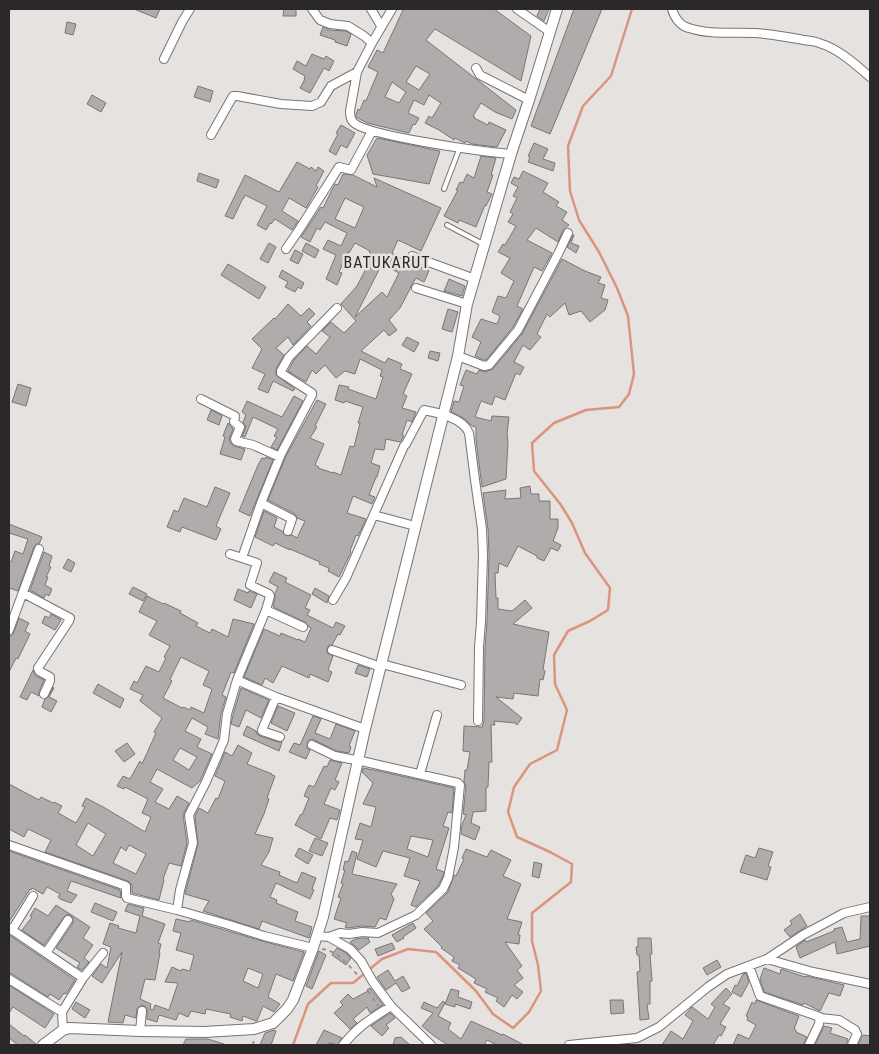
<svg xmlns="http://www.w3.org/2000/svg" width="879" height="1054" font-family="'Roboto Condensed',sans-serif">
	<style>
		.lines { fill: none; stroke-linecap: round; stroke-linejoin: round }
		.stream { stroke: #db947d; stroke-width: 2.5 }
		.building { fill: #b0acab; stroke: #7a7675; fill-rule: evenodd }
		.service-casing { stroke: #787473; stroke-width: 6 }
		.minor-casing { stroke: #787473; stroke-width: 10 }
		.tertiary-casing { stroke: #787473; stroke-width: 12 }
		.path { stroke: #969391; stroke-width: 2; stroke-dasharray: 4 4; stroke-linecap: butt }
		.service { stroke: #fff; stroke-width: 4 }
		.minor { stroke: #fff; stroke-width: 8 }
		.tertiary { stroke: #fff; stroke-width: 10 }
		.labels { text-anchor: middle; dominant-baseline: central; stroke-width: 5; stroke-linejoin: round; paint-order: stroke }
		.quarter-label { font-size: 16px; letter-spacing: 1px; fill: #2a2828; stroke: #e6e2e0 }
	</style>
	<rect width="100%" height="100%" fill="#e6e2e0"/>
	<g class="lines">
		<!-- stream -->
		<path class="stream" d="M 293,1045 L 308,1004 L 331,983 L 353,983 L 382,959 L 408,949 L 436,952 L 476,991 L 493,1014 L 513,1028 L 529,1012 L 541,991 L 538,965 L 532,941 L 532,913 L 571,882 L 572,864 L 550,852 L 517,837 L 508,812 L 514,787 L 530,764 L 557,750 L 567,710 L 555,684 L 554,655 L 568,631 L 590,621 L 608,610 L 610,588 L 585,553 L 572,523 L 561,505 L 534,471 L 532,443 L 554,423 L 586,410 L 619,407 L 629,394 L 634,374 L 628,316 L 617,288 L 599,252 L 579,220 L 570,191 L 568,146 L 583,106 L 611,76 L 632,9"/>
	</g>
	<!-- building -->
	<path class="building" d="M 134,9 L 160,9 L 156,18 Z
		M 284,9 L 296,9 L 296,16 L 283,16 Z
		M 405,9 L 494,9 L 531,36 L 521,81 L 435,29 L 426,40 L 516,110 L 512,119 L 495,112 L 481,103 L 473,116 L 475,117 L 474,118 L 488,125 L 489,122 L 506,130 L 497,147 L 472,144 L 466,141 L 465,143 L 455,138 L 454,140 L 439,130 L 425,123 L 429,116 L 432,118 L 441,103 L 429,95 L 424,105 L 414,100 L 408,113 L 419,118 L 415,125 L 413,124 L 409,133 L 367,123 L 356,117 L 356,114 L 358,109 L 360,110 L 364,100 L 366,101 L 378,72 L 368,67 L 377,50 L 383,53 L 403,10 ZM 416,66 L 430,74 L 419,90 L 406,82 ZM 392,82 L 406,92 L 399,103 L 385,97 Z
		M 540,9 L 549,9 L 544,21 L 537,16 Z
		M 574,9 L 602,9 L 550,134 L 531,126 Z
		M 67,22 L 76,24 L 73,35 L 65,33 Z
		M 323,27 L 329,30 L 346,31 L 351,34 L 347,46 L 335,42 L 335,40 L 320,35 Z
		M 312,54 L 324,59 L 326,56 L 334,61 L 329,71 L 324,68 L 310,93 L 300,88 L 305,79 L 304,79 L 305,76 L 293,69 L 297,61 L 306,66 Z
		M 198,86 L 213,91 L 210,102 L 194,97 Z
		M 92,95 L 106,103 L 101,112 L 87,104 Z
		M 341,125 L 355,133 L 347,148 L 341,145 L 336,155 L 329,151 L 338,134 L 336,133 Z
		M 377,138 L 440,151 L 429,184 L 373,174 L 367,155 Z
		M 534,143 L 548,149 L 543,159 L 555,163 L 553,171 L 528,162 L 530,157 L 528,156 Z
		M 481,156 L 496,158 L 491,175 L 493,175 L 487,192 L 492,194 L 486,206 L 485,205 L 476,227 L 459,220 L 458,223 L 444,216 L 458,190 L 456,190 L 460,182 L 463,183 L 467,174 L 474,178 Z
		M 297,162 L 310,169 L 311,167 L 316,171 L 318,167 L 324,171 L 316,186 L 318,187 L 306,208 L 289,198 L 282,211 L 298,221 L 292,230 L 275,219 L 271,224 L 270,223 L 266,230 L 257,225 L 267,206 L 245,195 L 244,198 L 243,198 L 233,219 L 225,216 L 245,175 L 279,192 Z
		M 523,171 L 548,183 L 543,192 L 559,202 L 556,206 L 567,212 L 562,220 L 569,225 L 563,230 L 558,242 L 536,228 L 527,240 L 552,253 L 542,271 L 534,267 L 517,306 L 523,309 L 513,327 L 486,360 L 484,360 L 475,356 L 481,342 L 472,337 L 481,319 L 497,324 L 500,316 L 492,312 L 498,296 L 506,298 L 514,281 L 501,273 L 510,258 L 498,252 L 503,244 L 505,245 L 516,226 L 508,222 L 513,214 L 510,212 L 517,198 L 513,196 L 518,187 L 511,183 L 514,177 L 519,179 Z
		M 199,173 L 219,180 L 216,188 L 197,181 Z
		M 343,174 L 353,175 L 377,187 L 374,178 L 441,208 L 421,251 L 398,240 L 392,253 L 418,268 L 419,266 L 429,271 L 424,282 L 416,278 L 411,286 L 410,289 L 400,308 L 389,320 L 397,330 L 389,336 L 384,330 L 361,351 L 385,363 L 388,358 L 402,364 L 400,369 L 412,374 L 403,394 L 407,396 L 402,408 L 416,412 L 412,422 L 407,420 L 402,435 L 404,436 L 400,442 L 386,439 L 384,450 L 375,449 L 371,463 L 380,466 L 377,477 L 376,477 L 369,495 L 375,497 L 372,504 L 353,496 L 347,513 L 366,519 L 358,536 L 356,535 L 350,551 L 351,552 L 339,577 L 328,571 L 329,568 L 319,564 L 320,562 L 290,549 L 290,550 L 275,543 L 273,546 L 255,537 L 264,511 L 277,518 L 274,527 L 282,531 L 284,534 L 287,536 L 292,535 L 297,538 L 305,521 L 297,518 L 295,514 L 268,500 L 286,456 L 317,400 L 326,404 L 315,426 L 317,427 L 310,438 L 324,444 L 315,465 L 319,467 L 318,468 L 333,473 L 333,472 L 341,475 L 350,446 L 354,447 L 360,423 L 358,423 L 363,407 L 345,401 L 344,403 L 335,400 L 339,385 L 349,387 L 348,389 L 376,399 L 383,377 L 380,376 L 382,370 L 360,359 L 355,374 L 345,371 L 336,378 L 325,365 L 316,374 L 312,370 L 306,382 L 288,371 L 294,360 L 307,346 L 316,354 L 330,337 L 322,331 L 331,322 L 344,333 L 356,321 L 341,304 L 357,286 L 373,255 L 369,252 L 370,251 L 355,243 L 349,253 L 348,252 L 339,272 L 342,273 L 337,285 L 326,279 L 336,255 L 323,249 L 328,240 L 341,246 L 347,233 L 325,222 L 320,230 L 317,228 L 310,242 L 301,237 L 321,207 L 323,208 L 335,184 L 338,185 ZM 345,198 L 364,207 L 355,228 L 335,219 ZM 382,264 L 399,273 L 387,297 L 382,292 L 355,317 Z
		M 573,235 L 574,235 L 571,243 L 579,246 L 576,253 L 567,247 Z
		M 269,243 L 276,247 L 268,263 L 260,259 Z
		M 306,243 L 319,250 L 315,258 L 302,251 Z
		M 295,250 L 303,254 L 298,264 L 290,260 Z
		M 562,259 L 585,271 L 601,277 L 598,283 L 605,285 L 601,298 L 608,300 L 605,310 L 590,322 L 581,311 L 569,315 L 565,303 L 550,317 L 547,314 L 537,334 L 541,337 L 530,350 L 523,345 L 514,362 L 524,367 L 520,375 L 516,373 L 505,400 L 495,396 L 492,405 L 481,401 L 475,417 L 491,421 L 492,416 L 509,417 L 507,434 L 508,442 L 506,479 L 482,487 L 476,440 L 476,427 L 472,426 L 465,419 L 451,412 L 454,401 L 459,402 L 464,386 L 460,385 L 466,370 L 477,374 L 479,370 L 485,372 L 493,369 L 522,334 Z
		M 228,264 L 266,287 L 259,299 L 221,275 Z
		M 282,270 L 304,283 L 301,289 L 298,287 L 295,292 L 285,287 L 288,282 L 279,277 Z
		M 449,279 L 465,286 L 462,296 L 444,291 Z
		M 288,304 L 301,316 L 309,308 L 315,314 L 307,322 L 311,326 L 293,345 L 288,337 L 276,348 L 284,355 L 276,369 L 276,375 L 295,389 L 293,391 L 273,381 L 268,393 L 258,389 L 265,374 L 252,368 L 262,349 L 252,339 L 274,318 L 275,319 Z
		M 448,309 L 458,312 L 452,332 L 442,329 Z
		M 407,337 L 419,343 L 414,352 L 402,345 Z
		M 430,351 L 440,353 L 438,361 L 428,358 Z
		M 18,384 L 31,388 L 26,406 L 12,402 Z
		M 294,396 L 303,401 L 277,450 L 271,447 L 277,437 L 274,436 L 278,429 L 253,417 L 245,437 L 242,437 L 246,426 L 243,422 L 246,415 L 242,412 L 247,401 L 282,417 Z
		M 211,410 L 222,416 L 219,425 L 207,420 Z
		M 228,423 L 233,429 L 229,439 L 231,444 L 234,446 L 245,449 L 241,460 L 220,454 L 225,437 L 223,436 Z
		M 266,457 L 273,460 L 250,516 L 239,511 L 258,465 L 262,458 L 265,459 Z
		M 530,486 L 531,494 L 539,494 L 539,501 L 550,501 L 550,519 L 558,519 L 558,528 L 553,541 L 561,545 L 558,551 L 551,548 L 544,561 L 537,558 L 537,556 L 518,546 L 507,567 L 499,563 L 498,573 L 495,573 L 496,598 L 498,598 L 498,609 L 512,611 L 525,600 L 532,608 L 513,624 L 549,632 L 543,670 L 545,671 L 543,680 L 540,679 L 538,696 L 514,693 L 513,699 L 496,697 L 522,718 L 517,725 L 515,723 L 494,721 L 495,725 L 491,725 L 492,762 L 489,762 L 488,787 L 486,787 L 486,811 L 473,812 L 471,823 L 480,827 L 475,840 L 461,834 L 462,825 L 466,815 L 463,814 L 466,786 L 464,781 L 465,770 L 467,770 L 470,752 L 463,751 L 464,726 L 482,727 L 484,721 L 485,647 L 487,622 L 489,555 L 488,529 L 483,493 L 506,490 L 505,499 L 521,498 L 520,488 Z
		M 215,487 L 230,493 L 216,526 L 221,529 L 216,540 L 182,527 L 180,532 L 167,527 L 174,510 L 178,512 L 184,498 L 207,507 Z
		M 9,524 L 42,537 L 39,544 L 36,544 L 34,547 L 18,591 L 9,588 L 9,561 L 11,562 L 15,551 L 23,554 L 28,539 L 9,533 Z
		M 44,552 L 52,556 L 49,566 L 51,567 L 46,577 L 48,577 L 45,585 L 52,589 L 49,596 L 46,594 L 44,598 L 30,590 Z
		M 68,559 L 75,563 L 71,572 L 63,568 Z
		M 274,572 L 287,578 L 285,582 L 311,595 L 305,608 L 310,610 L 307,615 L 333,628 L 336,622 L 345,626 L 340,635 L 338,634 L 332,645 L 329,645 L 327,649 L 327,653 L 333,656 L 328,670 L 332,672 L 328,682 L 310,674 L 309,678 L 282,666 L 273,683 L 265,678 L 262,685 L 244,677 L 264,629 L 280,636 L 281,633 L 298,640 L 298,639 L 305,642 L 311,628 L 309,627 L 305,622 L 273,607 L 275,598 L 275,593 L 278,587 L 269,582 Z
		M 133,587 L 147,594 L 143,601 L 129,594 Z
		M 315,588 L 329,596 L 327,603 L 312,594 Z
		M 238,589 L 248,593 L 249,591 L 257,594 L 251,608 L 234,600 Z
		M 147,596 L 163,604 L 164,603 L 181,611 L 180,613 L 198,623 L 196,626 L 210,633 L 212,629 L 228,637 L 233,619 L 254,624 L 234,673 L 231,672 L 222,695 L 226,697 L 221,713 L 218,739 L 205,734 L 208,727 L 192,718 L 185,731 L 201,739 L 197,747 L 212,754 L 200,781 L 192,788 L 157,769 L 150,782 L 163,789 L 155,802 L 169,809 L 177,796 L 189,803 L 183,815 L 187,843 L 181,866 L 169,863 L 163,879 L 164,880 L 159,900 L 132,893 L 132,885 L 128,881 L 45,852 L 51,840 L 28,829 L 24,837 L 9,829 L 9,784 L 39,800 L 41,797 L 53,803 L 54,802 L 62,806 L 58,813 L 76,823 L 85,807 L 82,806 L 86,798 L 105,808 L 145,832 L 151,817 L 142,813 L 148,799 L 125,787 L 124,789 L 117,786 L 123,776 L 130,779 L 140,761 L 142,764 L 156,733 L 154,732 L 162,718 L 140,701 L 143,695 L 130,689 L 134,681 L 137,683 L 146,666 L 159,672 L 166,658 L 164,657 L 170,646 L 149,635 L 157,621 L 139,612 ZM 181,657 L 209,671 L 203,685 L 212,689 L 204,713 L 191,707 L 190,710 L 183,707 L 182,708 L 163,698 L 172,681 L 170,679 ZM 180,748 L 197,757 L 189,770 L 173,760 ZM 88,823 L 106,834 L 93,856 L 76,845 ZM 129,845 L 146,854 L 136,874 L 113,863 L 121,847 L 126,851 Z
		M 51,614 L 61,620 L 55,630 L 42,623 L 45,616 L 49,618 Z
		M 19,618 L 29,623 L 25,631 L 30,634 L 18,659 L 16,658 L 9,672 L 9,636 L 12,635 L 14,632 Z
		M 358,665 L 370,669 L 367,677 L 355,673 Z
		M 33,670 L 36,676 L 44,680 L 39,692 L 39,696 L 31,692 L 27,700 L 20,697 Z
		M 98,684 L 124,699 L 120,708 L 93,693 Z
		M 53,687 L 54,688 L 49,697 L 57,701 L 51,712 L 42,707 L 45,699 L 49,696 Z
		M 241,688 L 269,700 L 261,718 L 246,710 L 239,727 L 231,724 L 233,715 Z
		M 278,706 L 295,713 L 287,731 L 271,723 Z
		M 313,716 L 321,719 L 315,733 L 330,739 L 336,724 L 355,731 L 349,746 L 351,747 L 349,753 L 337,751 L 312,739 L 309,740 L 307,743 L 307,748 L 310,750 L 306,759 L 289,752 L 294,743 L 300,745 Z
		M 247,726 L 256,731 L 257,734 L 260,736 L 278,742 L 282,742 L 279,751 L 243,735 Z
		M 127,743 L 135,754 L 124,762 L 115,751 Z
		M 238,745 L 252,753 L 247,764 L 272,774 L 272,775 L 275,776 L 267,798 L 269,799 L 264,814 L 255,834 L 273,838 L 269,852 L 261,865 L 280,872 L 279,875 L 297,883 L 302,872 L 316,878 L 312,889 L 314,890 L 310,899 L 276,883 L 270,897 L 277,900 L 276,903 L 298,912 L 295,921 L 312,927 L 309,938 L 262,921 L 259,929 L 203,911 L 209,901 L 185,894 L 198,844 L 195,816 L 199,808 L 208,813 L 216,798 L 218,799 L 225,781 L 215,776 L 225,752 L 232,756 Z
		M 330,760 L 342,763 L 335,780 L 339,782 L 335,790 L 331,788 L 324,804 L 340,810 L 337,820 L 330,818 L 321,839 L 295,825 L 301,814 L 302,815 L 309,798 L 304,796 L 309,785 L 314,787 L 324,766 L 327,767 Z
		M 363,768 L 379,771 L 454,788 L 452,813 L 448,812 L 443,826 L 449,828 L 436,869 L 444,872 L 443,876 L 438,886 L 416,907 L 411,905 L 420,881 L 404,876 L 410,858 L 383,851 L 376,867 L 357,859 L 363,840 L 355,839 L 360,823 L 371,827 L 376,807 L 363,804 L 373,783 L 362,772 ZM 411,836 L 433,840 L 428,857 L 407,849 Z
		M 315,838 L 328,843 L 322,856 L 309,851 Z
		M 299,848 L 313,855 L 308,864 L 295,856 Z
		M 759,848 L 773,852 L 768,866 L 771,867 L 767,880 L 740,872 L 746,855 L 755,858 Z
		M 466,849 L 487,857 L 491,850 L 511,860 L 503,876 L 521,884 L 507,919 L 522,922 L 518,935 L 520,935 L 519,944 L 505,942 L 522,966 L 517,970 L 523,978 L 514,985 L 523,992 L 517,999 L 512,995 L 504,1007 L 496,1001 L 498,998 L 485,992 L 487,989 L 474,983 L 476,979 L 458,968 L 460,965 L 452,961 L 454,957 L 441,948 L 442,947 L 424,929 L 433,921 L 426,913 L 448,892 L 454,875 L 456,876 L 464,859 L 462,858 Z
		M 9,851 L 120,890 L 121,898 L 71,881 L 67,891 L 77,895 L 71,903 L 60,899 L 58,897 L 60,894 L 47,887 L 43,894 L 32,888 L 31,890 L 30,889 L 9,922 Z
		M 352,851 L 357,853 L 352,874 L 397,884 L 391,894 L 394,899 L 386,920 L 380,918 L 375,927 L 362,926 L 348,928 L 345,927 L 347,923 L 334,919 L 341,898 L 338,897 L 343,884 L 341,883 L 345,870 L 343,870 L 345,861 L 348,862 Z
		M 534,862 L 542,864 L 539,878 L 532,876 Z
		M 95,903 L 117,912 L 113,921 L 91,912 Z
		M 128,904 L 144,908 L 142,916 L 165,924 L 158,943 L 161,944 L 159,953 L 160,953 L 155,980 L 145,979 L 140,999 L 151,1004 L 150,1009 L 153,1010 L 155,1005 L 169,1010 L 178,983 L 165,982 L 172,967 L 181,971 L 182,969 L 190,971 L 194,955 L 176,950 L 181,933 L 173,931 L 176,919 L 190,922 L 191,920 L 262,941 L 304,952 L 293,981 L 276,974 L 268,997 L 280,1004 L 274,1012 L 263,1006 L 257,1021 L 256,1021 L 243,1016 L 242,1021 L 230,1017 L 231,1014 L 206,1009 L 205,1014 L 191,1011 L 188,1017 L 179,1013 L 176,1020 L 159,1015 L 157,1022 L 147,1019 L 147,1009 L 146,1007 L 142,1005 L 137,1008 L 136,1018 L 125,1015 L 123,1023 L 108,1022 L 122,952 L 102,983 L 92,976 L 101,964 L 107,968 L 111,947 L 103,944 L 110,923 L 119,926 L 118,928 L 136,933 L 140,916 L 125,911 ZM 248,968 L 263,974 L 258,988 L 243,981 Z
		M 56,905 L 90,927 L 83,938 L 93,945 L 84,958 L 89,962 L 82,970 L 77,967 L 80,963 L 56,948 L 73,923 L 73,918 L 71,916 L 68,914 L 64,917 L 44,945 L 22,930 L 32,917 L 30,916 L 35,908 L 48,916 Z
		M 800,914 L 807,926 L 790,937 L 784,930 L 792,924 L 790,921 Z
		M 861,916 L 870,916 L 870,946 L 837,954 L 835,942 L 800,958 L 796,947 L 797,946 L 805,940 L 806,942 L 834,931 L 834,929 L 842,927 L 847,942 L 860,939 Z
		M 413,923 L 416,928 L 403,937 L 404,938 L 397,942 L 392,935 Z
		M 9,935 L 75,980 L 66,994 L 64,993 L 59,1000 L 50,994 L 48,997 L 12,974 L 9,973 Z
		M 362,938 L 369,938 L 368,939 L 370,942 L 359,950 L 350,942 L 355,939 Z
		M 638,938 L 651,938 L 652,954 L 650,954 L 652,981 L 650,981 L 650,1004 L 647,1004 L 649,1019 L 640,1020 L 637,972 L 640,971 L 639,955 L 637,955 L 636,947 L 638,947 Z
		M 392,943 L 395,949 L 378,956 L 375,949 Z
		M 337,948 L 346,953 L 351,958 L 346,965 L 332,955 Z
		M 319,951 L 326,955 L 312,989 L 306,986 Z
		M 717,960 L 721,967 L 707,975 L 703,968 Z
		M 764,968 L 780,974 L 781,969 L 805,977 L 806,976 L 844,985 L 840,996 L 829,993 L 820,1011 L 804,1003 L 803,1005 L 764,992 L 760,979 Z
		M 388,970 L 395,981 L 403,976 L 410,988 L 402,992 L 396,983 L 386,990 L 377,977 Z
		M 746,973 L 749,982 L 741,997 L 732,992 L 735,985 L 737,986 L 743,974 Z
		M 9,985 L 54,1014 L 45,1028 L 13,1007 L 9,1013 Z
		M 370,988 L 383,1005 L 370,1013 L 367,1007 L 353,1019 L 357,1023 L 350,1029 L 334,1013 L 343,1005 L 340,1002 L 348,994 L 353,999 L 368,991 L 367,990 Z
		M 726,988 L 732,994 L 723,1004 L 730,1008 L 720,1024 L 726,1027 L 721,1036 L 719,1035 L 713,1045 L 662,1045 L 671,1031 L 683,1039 L 693,1021 L 685,1015 L 692,1007 L 708,1019 L 715,1007 L 711,1004 Z
		M 451,989 L 459,991 L 458,997 L 472,1002 L 470,1009 L 455,1004 L 455,1007 L 445,1004 Z
		M 610,1000 L 623,1000 L 624,1013 L 611,1014 Z
		M 756,1000 L 799,1016 L 794,1029 L 796,1030 L 796,1032 L 807,1037 L 803,1045 L 733,1045 L 738,1034 L 749,1039 L 756,1025 L 747,1020 L 748,1017 L 746,1016 L 752,1002 L 755,1004 Z
		M 443,1001 L 445,1003 L 438,1016 L 451,1023 L 448,1029 L 461,1039 L 471,1021 L 502,1035 L 503,1034 L 524,1045 L 497,1045 L 487,1040 L 484,1045 L 448,1045 L 434,1036 L 422,1026 L 433,1013 L 421,1008 L 424,1002 L 437,1008 Z
		M 76,1002 L 90,1010 L 85,1018 L 72,1009 Z
		M 390,1013 L 395,1018 L 386,1025 L 389,1028 L 382,1036 L 371,1026 Z
		M 9,1024 L 24,1036 L 25,1035 L 36,1044 L 36,1045 L 18,1045 L 9,1038 Z
		M 824,1026 L 832,1028 L 830,1033 L 848,1039 L 846,1045 L 815,1045 Z
		M 274,1030 L 276,1031 L 271,1045 L 260,1045 L 265,1033 Z
		M 324,1030 L 342,1038 L 338,1045 L 329,1043 L 328,1045 L 316,1045 Z
		M 863,1035 L 870,1036 L 870,1045 L 858,1045 Z
		M 401,1037 L 410,1045 L 393,1045 L 395,1038 Z
		M 186,1039 L 208,1039 L 224,1044 L 224,1045 L 183,1045 Z"/>
	<g class="lines">
		<defs>
			<path id="service" d="M 444,189 L 460,147
				M 447,225 L 483,244"/>
			<path id="minor" d="M 312,9 L 320,20 L 330,24 L 348,26 L 364,36 L 372,43
				M 371,9 L 381,26
				M 392,9 L 372,43 L 357,72 L 350,111 C 350,115 350,119 353,122 C 365,136 486,152 511,154
				M 517,9 L 550,32
				M 672,9 C 674,17 680,26 689,28 C 710,35 732,32 754,33 C 771,34 788,37 804,40 C 809,41 815,41 819,43 C 839,49 855,64 870,77
				M 164,59 L 182,22 L 190,9
				M 476,68 L 480,75 L 529,100
				M 211,135 L 233,96 L 237,96 L 281,104 L 312,106 L 321,102 L 331,86 L 357,72
				M 286,249 L 299,230 L 339,167 L 351,170 L 372,131
				M 412,256 L 475,279
				M 416,288 L 467,304
				M 458,356 L 484,366 L 489,365 L 518,330 L 559,252 L 568,233
				M 201,399 L 235,416 L 234,422 L 240,427 L 235,439 L 236,441 L 253,445 L 280,457
				M 261,503 L 292,519 L 288,531
				M 374,515 L 415,526
				M 230,554 L 257,563 L 250,585 L 269,594 L 270,596 L 266,610 L 237,680 L 276,697 L 365,729
				M 242,558 L 261,503 L 281,454 L 312,395 L 312,393 L 281,373 L 281,371 L 289,357 L 337,308
				M 23,593 L 70,618 L 69,621 L 38,668 L 39,671 L 50,677 L 50,681 L 44,694
				M 333,600 L 346,578 L 404,446 L 406,444 L 424,410 C 439,413 463,418 469,433 L 475,480 L 482,529 L 483,555 L 481,622 L 479,647 L 478,721
				M 266,610 L 303,627
				M 9,630 L 39,549
				M 332,650 L 381,667
				M 382,664 L 461,685
				M 276,697 L 262,730 L 262,731 L 280,737
				M 312,745 L 335,756 L 350,759 L 357,760 L 458,783 L 460,785 L 454,847 L 448,878 L 443,889 L 416,915 L 378,933 L 362,932 L 349,934 L 340,933 L 329,937
				M 420,774 L 437,715
				M 9,845 L 126,886 L 126,896 L 127,898 L 177,910 L 226,924 L 264,936 L 313,948
				M 177,910 L 180,890 L 193,843 L 189,815 L 206,782 L 224,740 L 227,714 L 237,680
				M 9,928 L 83,978 L 62,1012 L 63,1030
				M 12,930 L 33,896
				M 317,936 L 329,937 L 350,949 L 361,961 L 373,982 L 391,1006 L 431,1045
				M 46,953 L 68,920
				M 767,959 L 813,972 L 870,984
				M 749,966 L 760,996 L 820,1017 L 819,1024 L 809,1045
				M 83,978 L 103,953
				M 9,979 L 62,1012
				M 820,1018 L 839,1020 L 855,1030 L 857,1034 L 852,1045
				M 140,1031 L 142,1011
				M 343,1045 C 358,1026 371,1019 391,1006
				M 569,1045 L 637,1038 L 659,1027 L 708,987 L 727,974 L 767,959 L 803,935 L 844,913 L 870,907"/>
			<path id="tertiary" d="M 43,1045 L 63,1030 L 69,1028 L 140,1031 L 205,1032 L 254,1029 L 273,1023 L 287,1009 L 293,1000 L 313,948 L 323,917 L 365,729 L 458,356 L 467,304 L 511,154 L 529,100 L 557,9"/>
		</defs>
		<!-- service casing -->
		<use href="#service" class="service-casing"/>
		<!-- minor casing -->
		<use href="#minor" class="minor-casing"/>
		<!-- tertiary casing -->
		<use href="#tertiary" class="tertiary-casing"/>
		<!-- path -->
		<path class="path" d="M 322,949 C 336,950 350,966 359,977
			M 368,991 L 378,1006
			M 253,1045 L 254,1038"/>
		<!-- service -->
		<use href="#service" class="service"/>
		<!-- minor -->
		<use href="#minor" class="minor"/>
		<!-- tertiary -->
		<use href="#tertiary" class="tertiary"/>
	</g>
	<g class="labels">
		<!-- quarter labels -->
		<g class="quarter-label">
			<text x="387" y="262">BATUKARUT</text>
		</g>
	</g>
	<!-- border -->
	<rect width="879" height="1054" fill="none" stroke="#2a2828" stroke-width="20"/>
</svg>
